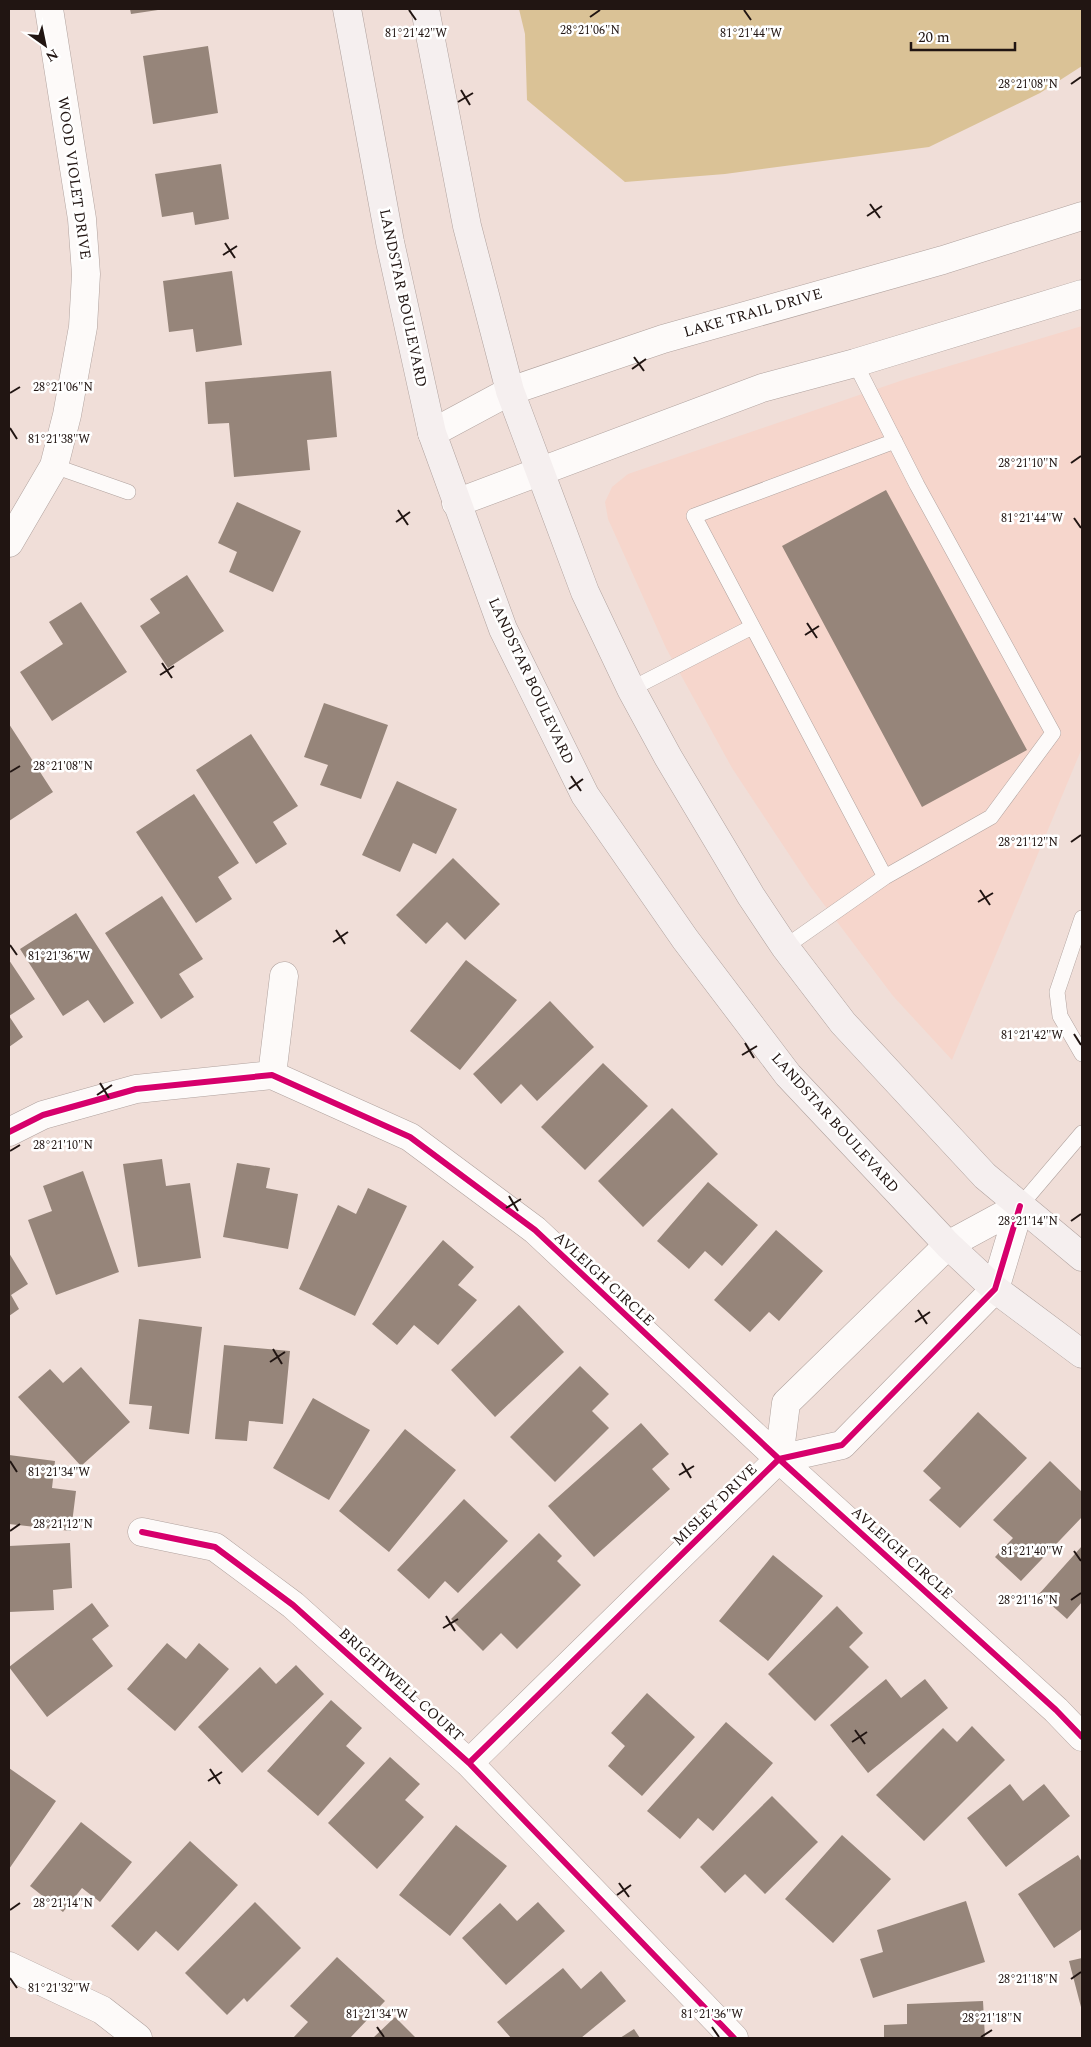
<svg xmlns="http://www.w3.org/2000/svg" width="1091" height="2047" font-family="Spectral,serif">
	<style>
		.built { fill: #f6d6cc }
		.green { fill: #dac296 }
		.building { fill: #96857a }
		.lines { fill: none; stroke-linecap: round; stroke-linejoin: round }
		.lane-casing { stroke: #b0a29e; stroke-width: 16 }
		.street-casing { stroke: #b0a29e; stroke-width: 29 }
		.secondary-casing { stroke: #b0a29e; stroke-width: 29 }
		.lane { stroke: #fdfaf9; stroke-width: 15 }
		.street { stroke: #fdfaf9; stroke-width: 28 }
		.secondary { stroke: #f5efef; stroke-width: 28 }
		.cycleway-casing { stroke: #fff; stroke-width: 9 }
		.cycleway { stroke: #d6006c; stroke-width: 6 }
		.ticks { fill: none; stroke: #211512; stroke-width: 2 }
		.labels { text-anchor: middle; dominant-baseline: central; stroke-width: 5; stroke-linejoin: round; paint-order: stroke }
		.street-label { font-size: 15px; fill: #211512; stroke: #fff }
		.ticks-label { font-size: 12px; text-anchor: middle; fill: #211512; stroke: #fff; stroke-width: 5; stroke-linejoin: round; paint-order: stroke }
	</style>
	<rect width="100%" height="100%" fill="#f0ded8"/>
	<!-- built -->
	<path class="built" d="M 1082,326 L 1082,748 L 952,1060 L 893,996 L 810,886 L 732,768 L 666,648 L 608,519 L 605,502 L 612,487 L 628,474 L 906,379 Z"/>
	<!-- green -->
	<path class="green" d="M 519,9 L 1082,9 L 1082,66 L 1040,93 L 929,147 L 725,174 L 625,182 L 527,100 L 525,34 Z"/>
	<!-- building -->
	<path class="building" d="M 130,9 L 158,9 L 158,10 L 131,14 Z
		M 208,46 L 218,113 L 153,124 L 143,56 Z
		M 221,164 L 229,219 L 195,225 L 193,212 L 162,217 L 155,174 Z
		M 232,271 L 242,345 L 196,352 L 193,329 L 169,332 L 163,281 Z
		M 331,371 L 337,437 L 307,440 L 310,470 L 234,477 L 229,423 L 208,424 L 205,382 Z
		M 886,490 L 1027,750 L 922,807 L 782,546 Z
		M 237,502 L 301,531 L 273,592 L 229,572 L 237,552 L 218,543 Z
		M 187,575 L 224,631 L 168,668 L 140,626 L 160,613 L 150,599 Z
		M 81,602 L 127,672 L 52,721 L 20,672 L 63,644 L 49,622 Z
		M 324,703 L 388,725 L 361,799 L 320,785 L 328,765 L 304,757 Z
		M 9,724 L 53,792 L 9,821 Z
		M 251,734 L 298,806 L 273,822 L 287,844 L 256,864 L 196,770 Z
		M 397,781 L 457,809 L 436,854 L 413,843 L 400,872 L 362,855 Z
		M 194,794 L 239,863 L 218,877 L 232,899 L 196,923 L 136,832 Z
		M 453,858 L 500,904 L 465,940 L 447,922 L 426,944 L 396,915 Z
		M 162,896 L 203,959 L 179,974 L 194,997 L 161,1019 L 105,933 Z
		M 76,913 L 134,1003 L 104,1023 L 88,1000 L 63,1016 L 20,949 Z
		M 9,960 L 35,999 L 9,1016 L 23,1037 L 9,1047 Z
		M 466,960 L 517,1000 L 460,1070 L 410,1031 Z
		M 550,1001 L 594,1047 L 537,1101 L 521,1084 L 501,1104 L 473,1074 Z
		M 603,1063 L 648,1106 L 585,1170 L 541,1127 Z
		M 672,1108 L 718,1154 L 643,1227 L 598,1181 Z
		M 162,1159 L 166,1186 L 190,1183 L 201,1258 L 138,1267 L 123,1164 Z
		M 237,1163 L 270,1168 L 266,1188 L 298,1194 L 288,1249 L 223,1237 Z
		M 83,1171 L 119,1272 L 56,1295 L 28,1220 L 52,1211 L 43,1186 Z
		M 708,1182 L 758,1225 L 722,1266 L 705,1251 L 689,1269 L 657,1241 Z
		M 368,1188 L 407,1206 L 355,1316 L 299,1289 L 338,1205 L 356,1214 Z
		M 776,1230 L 823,1271 L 779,1321 L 769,1312 L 750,1332 L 714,1300 Z
		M 443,1240 L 474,1267 L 458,1285 L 477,1300 L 438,1345 L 414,1325 L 397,1345 L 372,1324 Z
		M 9,1253 L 28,1284 L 11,1295 L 19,1309 L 9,1316 Z
		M 519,1305 L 564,1352 L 495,1417 L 451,1370 Z
		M 139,1319 L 202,1327 L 189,1434 L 149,1429 L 152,1406 L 129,1404 Z
		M 224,1345 L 290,1351 L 283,1424 L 249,1421 L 247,1441 L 215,1439 Z
		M 580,1366 L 609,1394 L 592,1411 L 609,1428 L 555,1482 L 510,1437 Z
		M 81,1367 L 130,1422 L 81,1466 L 18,1397 L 50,1369 L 63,1383 Z
		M 313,1398 L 370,1430 L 329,1500 L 273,1468 Z
		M 978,1412 L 1027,1458 L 960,1528 L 929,1500 L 941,1488 L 923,1471 Z
		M 641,1423 L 669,1454 L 652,1469 L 670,1489 L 594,1557 L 548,1506 Z
		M 405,1429 L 456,1470 L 389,1552 L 339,1511 Z
		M 9,1455 L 55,1461 L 52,1488 L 76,1491 L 71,1531 L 9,1524 Z
		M 1050,1461 L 1082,1492 L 1082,1517 L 1021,1581 L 995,1557 L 1013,1538 L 993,1520 Z
		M 464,1499 L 508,1541 L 458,1593 L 445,1581 L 429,1599 L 397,1570 Z
		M 539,1533 L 562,1556 L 557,1561 L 581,1585 L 517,1649 L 501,1633 L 483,1651 L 451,1619 Z
		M 70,1543 L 72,1588 L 53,1590 L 54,1610 L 9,1612 L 9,1546 Z
		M 1082,1546 L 1082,1602 L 1067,1619 L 1039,1594 Z
		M 773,1555 L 823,1596 L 768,1661 L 719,1621 Z
		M 92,1603 L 109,1626 L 92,1639 L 113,1666 L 47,1717 L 9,1667 Z
		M 837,1606 L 863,1633 L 849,1647 L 869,1667 L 815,1721 L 768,1674 Z
		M 167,1643 L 186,1659 L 199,1643 L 229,1669 L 175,1731 L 127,1689 Z
		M 296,1665 L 324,1694 L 242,1773 L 198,1727 L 260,1667 L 276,1684 Z
		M 886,1679 L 901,1698 L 925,1679 L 948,1708 L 868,1773 L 830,1725 Z
		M 647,1693 L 695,1737 L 642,1796 L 608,1766 L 625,1746 L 611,1733 Z
		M 331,1700 L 362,1728 L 346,1746 L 365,1763 L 318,1816 L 267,1771 Z
		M 726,1722 L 773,1763 L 713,1831 L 698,1818 L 680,1839 L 647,1811 Z
		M 972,1726 L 1005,1760 L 924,1841 L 876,1795 L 943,1728 L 957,1742 Z
		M 390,1757 L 420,1784 L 405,1800 L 424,1817 L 377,1869 L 328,1823 Z
		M 9,1768 L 56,1801 L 9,1869 Z
		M 1010,1784 L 1023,1801 L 1044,1784 L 1070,1816 L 1006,1867 L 967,1818 Z
		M 772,1796 L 818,1842 L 765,1894 L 745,1874 L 725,1893 L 700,1867 Z
		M 81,1822 L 132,1862 L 100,1902 L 82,1888 L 63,1912 L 30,1886 Z
		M 456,1825 L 507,1866 L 450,1936 L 399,1895 Z
		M 842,1835 L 891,1879 L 833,1943 L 785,1899 Z
		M 190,1841 L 238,1885 L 178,1951 L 156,1931 L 138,1951 L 111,1926 Z
		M 1078,1855 L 1082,1862 L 1082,1929 L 1054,1948 L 1018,1894 Z
		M 966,1901 L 985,1962 L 873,1998 L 860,1959 L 883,1952 L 877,1930 Z
		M 255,1902 L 301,1948 L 247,2002 L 244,1998 L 227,2015 L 185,1973 Z
		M 538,1902 L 565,1931 L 506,1985 L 462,1938 L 500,1903 L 517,1921 Z
		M 337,1957 L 385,2001 L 350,2038 L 293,2038 L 308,2022 L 290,2006 Z
		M 1082,1958 L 1082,2011 L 1069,1961 Z
		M 563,1968 L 581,1989 L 601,1971 L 626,2001 L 581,2038 L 511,2038 L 497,2022 Z
		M 983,2001 L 985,2038 L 884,2038 L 884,2025 L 907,2024 L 907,2004 Z
		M 395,2017 L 416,2038 L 373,2038 Z
		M 634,2029 L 640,2038 L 620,2038 Z"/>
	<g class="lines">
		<defs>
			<path id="lane" d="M 54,466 L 128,492
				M 631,689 L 752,627
				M 885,877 L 694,516 L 895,441
				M 1082,918 L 1057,992 L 1060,1016 L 1082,1054
				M 785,947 L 885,877 L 991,817 L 1053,733 L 917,485 L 855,363
				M 1020,1206 L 1082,1133"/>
			<path id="street" d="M 432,433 L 510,391 L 663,339 L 943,260 L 1082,216
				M 456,503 L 762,388 L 855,363 L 1082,294
				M 9,543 L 54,466 L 67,415 L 83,327 L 86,274 L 82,219 L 49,9
				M 272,1075 L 284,976
				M 9,1132 L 43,1115 L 136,1089 L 272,1075 L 410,1137 L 535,1230 L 779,1459 L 1056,1710 L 1082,1737
				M 779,1459 L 786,1403 L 948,1245 L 1020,1206
				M 142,1532 L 215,1547 L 293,1605 L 469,1763 L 734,2038
				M 469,1763 L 779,1459 L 842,1445 L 995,1289 L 1020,1206
				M 9,1966 L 102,2010 L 138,2038"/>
			<path id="secondary" d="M 347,9 L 390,242 L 432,433 L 503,629 L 585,795 L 685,939 L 788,1075 L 948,1245 L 995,1289 L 1082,1354
				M 425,9 L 467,226 L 510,391 L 585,592 L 631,689 L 668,757 L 751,896 L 785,947 L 843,1023 L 985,1176 L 1082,1257"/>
		</defs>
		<!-- lane casing -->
		<use href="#lane" class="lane-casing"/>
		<!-- street casing -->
		<use href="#street" class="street-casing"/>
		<!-- secondary casing -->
		<use href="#secondary" class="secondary-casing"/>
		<!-- lane -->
		<use href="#lane" class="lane"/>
		<!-- street -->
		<use href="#street" class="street"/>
		<!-- secondary -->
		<use href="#secondary" class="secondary"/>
		<defs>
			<path id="cycleway" d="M 9,1132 L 43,1115 L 136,1089 L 272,1075 L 410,1137 L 535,1230 L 779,1459 L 1056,1710 L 1082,1737
				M 142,1532 L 215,1547 L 293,1605 L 469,1763 L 734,2038
				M 469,1763 L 779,1459 L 842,1445 L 995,1289 L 1020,1206"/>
		</defs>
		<!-- cycleway casing -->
		<use href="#cycleway" class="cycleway-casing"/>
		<!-- cycleway -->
		<use href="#cycleway" class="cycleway"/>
	</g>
	<!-- ticks -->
	<path class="ticks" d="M 409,10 L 416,20M 744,10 L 751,20M 590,17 L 600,10M 1071,84 L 1081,77M 461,90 L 470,105M 458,102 L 473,93M 870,204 L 880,218M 867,216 L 882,206M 225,243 L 235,258M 223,255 L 237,246M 634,357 L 644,371M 632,369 L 646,359M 10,393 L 20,387M 10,428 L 17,439M 1071,463 L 1081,456M 398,510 L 408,525M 1074,518 L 1081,528M 396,522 L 410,512M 807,623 L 817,638M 805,635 L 819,626M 162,663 L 172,678M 160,675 L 174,666M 10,772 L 20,766M 571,776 L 581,791M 569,789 L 583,779M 1071,842 L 1081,835M 980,890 L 990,905M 978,902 L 993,893M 336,930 L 345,944M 333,942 L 348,932M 10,945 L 17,955M 1074,1034 L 1081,1045M 745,1043 L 754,1058M 742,1055 L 757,1046M 100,1083 L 109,1098M 97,1095 L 112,1085M 10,1151 L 20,1145M 509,1196 L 518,1211M 506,1208 L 521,1199M 1071,1221 L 1081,1214M 918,1310 L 927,1324M 915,1322 L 930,1312M 273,1349 L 282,1364M 270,1362 L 285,1352M 10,1461 L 17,1472M 682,1463 L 691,1478M 679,1475 L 694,1466M 10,1531 L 20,1524M 1074,1551 L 1081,1561M 1071,1600 L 1081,1593M 446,1616 L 455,1631M 443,1628 L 458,1619M 855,1730 L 865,1744M 852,1742 L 867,1732M 210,1769 L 220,1784M 208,1781 L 222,1772M 619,1883 L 629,1897M 617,1895 L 631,1885M 10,1910 L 20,1903M 10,1978 L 17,1988M 1071,1979 L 1081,1972M 377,2027 L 384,2037M 712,2027 L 719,2037M 981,2037 L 992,2030"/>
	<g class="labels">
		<!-- street labels -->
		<g class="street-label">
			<text transform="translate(74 178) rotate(82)">WOOD VIOLET DRIVE</text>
			<text transform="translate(403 298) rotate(78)">LANDSTAR BOULEVARD</text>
			<text transform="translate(753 313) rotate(-16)">LAKE TRAIL DRIVE</text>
			<text transform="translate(531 681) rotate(65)">LANDSTAR BOULEVARD</text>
			<text transform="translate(835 1123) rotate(48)">LANDSTAR BOULEVARD</text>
			<text transform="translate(604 1279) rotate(43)">AVLEIGH CIRCLE</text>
			<text transform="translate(715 1505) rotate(-44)">MISLEY DRIVE</text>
			<text transform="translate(902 1553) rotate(42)">AVLEIGH CIRCLE</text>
			<text transform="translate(401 1685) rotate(42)">BRIGHTWELL COURT</text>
		</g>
	</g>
	<g class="ticks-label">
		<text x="590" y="34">28°21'06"N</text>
		<text x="416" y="37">81°21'42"W</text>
		<text x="751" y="37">81°21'44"W</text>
		<text x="1028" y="88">28°21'08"N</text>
		<text x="63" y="391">28°21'06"N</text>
		<text x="59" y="443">81°21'38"W</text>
		<text x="1028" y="467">28°21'10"N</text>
		<text x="1032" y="522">81°21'44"W</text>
		<text x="63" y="770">28°21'08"N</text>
		<text x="1028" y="846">28°21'12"N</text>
		<text x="59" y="960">81°21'36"W</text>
		<text x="1032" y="1039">81°21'42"W</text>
		<text x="63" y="1149">28°21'10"N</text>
		<text x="1028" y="1225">28°21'14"N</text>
		<text x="59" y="1476">81°21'34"W</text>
		<text x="63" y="1528">28°21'12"N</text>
		<text x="1032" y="1555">81°21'40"W</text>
		<text x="1028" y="1604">28°21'16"N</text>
		<text x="63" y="1907">28°21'14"N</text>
		<text x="1028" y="1983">28°21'18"N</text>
		<text x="59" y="1992">81°21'32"W</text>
		<text x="377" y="2018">81°21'34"W</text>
		<text x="712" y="2018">81°21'36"W</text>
		<text x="992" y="2022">28°21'18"N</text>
	</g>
	<!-- border -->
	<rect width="1091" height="2047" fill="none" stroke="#211512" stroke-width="20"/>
	<!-- north arrow -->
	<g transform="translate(45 45) rotate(147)" stroke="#ffffff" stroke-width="4" paint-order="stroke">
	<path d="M0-4L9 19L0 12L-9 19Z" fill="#211512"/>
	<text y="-8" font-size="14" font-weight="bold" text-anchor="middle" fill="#211512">N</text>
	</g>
	<!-- scale -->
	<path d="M911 42v8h104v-8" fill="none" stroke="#211512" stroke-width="2.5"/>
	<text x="918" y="42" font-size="15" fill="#211512" stroke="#ffffff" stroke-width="4" paint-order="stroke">20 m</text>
</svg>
